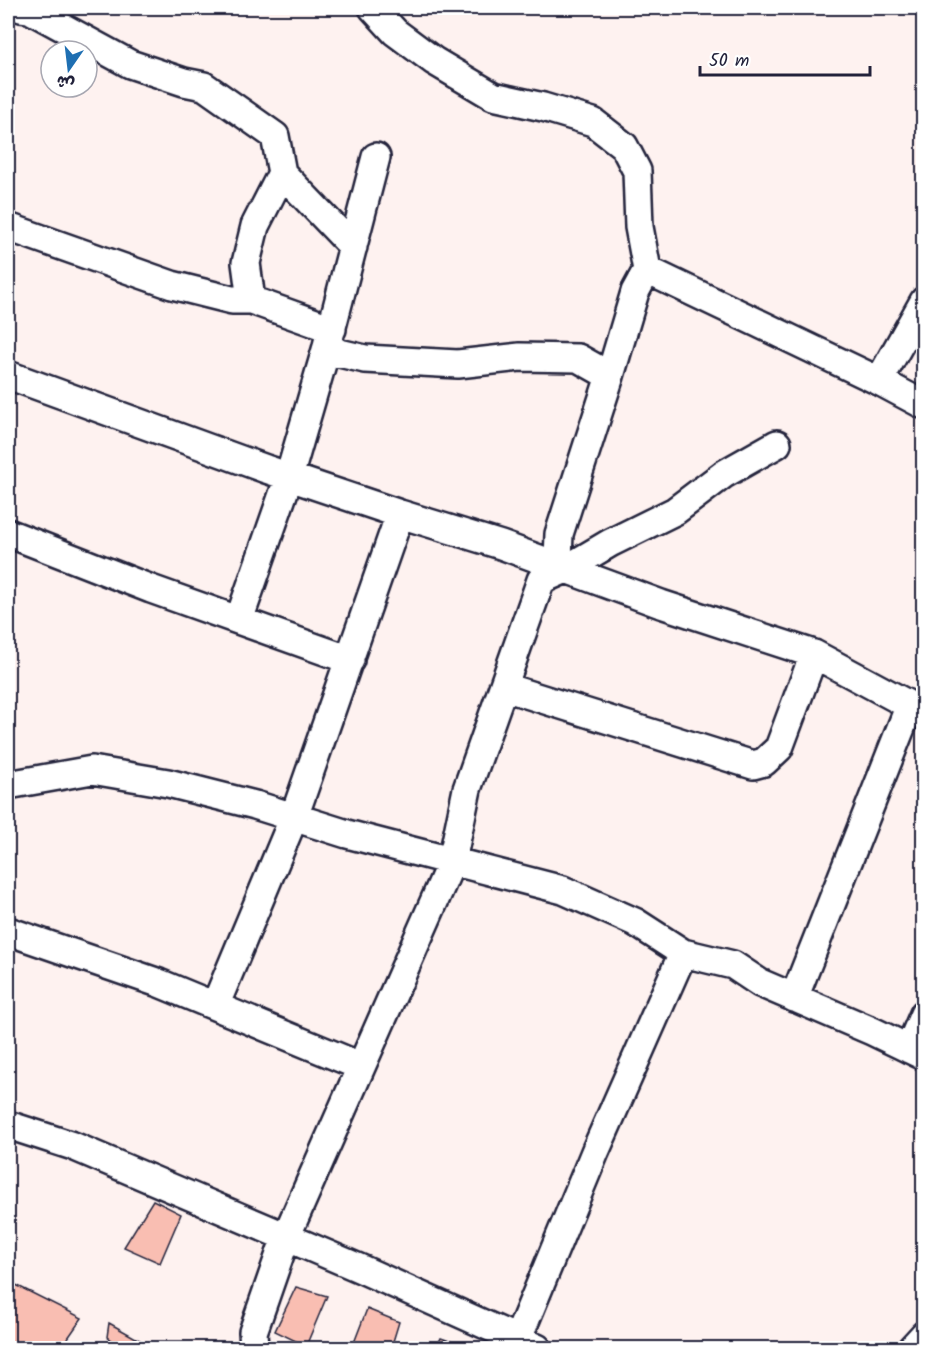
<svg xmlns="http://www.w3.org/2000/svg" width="931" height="1356" font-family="Kalam,'Playpen Sans Arabic',sans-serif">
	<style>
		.building { fill: #f9beb2; stroke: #22223b; stroke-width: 1.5 }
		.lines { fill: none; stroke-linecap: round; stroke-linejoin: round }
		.minor-casing { stroke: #22223b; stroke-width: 32 }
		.minor { stroke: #fff; stroke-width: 27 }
	</style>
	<rect width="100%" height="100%" fill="#fef2f0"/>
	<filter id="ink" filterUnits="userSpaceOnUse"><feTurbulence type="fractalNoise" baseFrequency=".0167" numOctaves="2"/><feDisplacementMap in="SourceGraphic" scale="12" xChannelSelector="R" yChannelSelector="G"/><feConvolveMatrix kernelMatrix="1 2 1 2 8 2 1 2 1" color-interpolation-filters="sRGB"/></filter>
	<g filter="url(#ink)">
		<!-- building -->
		<path class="building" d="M 153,1200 L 181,1214 L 160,1263 L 124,1247 Z
			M 14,1284 L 82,1318 L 61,1348 L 16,1348 L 8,1345 L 8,1298 Z
			M 296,1287 L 327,1296 L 306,1346 L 275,1331 Z
			M 367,1309 L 399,1322 L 391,1348 L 352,1348 Z
			M 109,1323 L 145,1343 L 142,1348 L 110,1348 L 112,1341 L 107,1337 Z
			M 441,1338 L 470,1348 L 436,1348 Z"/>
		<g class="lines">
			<defs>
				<path id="minor" d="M 21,8 L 29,9 L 130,64 L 184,82 L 204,86 L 275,136 L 282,173 L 255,226 L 246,263 L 251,300 L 332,329
					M 373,8 L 395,32 L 434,61 L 493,96 L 543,107 L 593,122 L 624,146 L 637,171 L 639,227 L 647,270
					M 282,173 L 353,247
					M 8,227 L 172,285 L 232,300 L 251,300
					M 924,301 L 879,381 L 924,405
					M 327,346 L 376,157
					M 8,375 L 266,469 L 400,514 L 501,545 L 661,604 L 814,654 L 924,713
					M 8,533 L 151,589 L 350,660
					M 566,569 L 558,560 L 559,534 L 610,376 L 635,292 L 647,270 L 879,381
					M 239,620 L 289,477 L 326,350 L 365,359 L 458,364 L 520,357 L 578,358 L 610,376
					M 504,687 L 753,765 L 764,762 L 779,748 L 814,654
					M 8,785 L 92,770 L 168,783 L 255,805 L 347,834 L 563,890 L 635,922 L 683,953 L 733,965 L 760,983 L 872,1031 L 924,1056
					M 8,931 L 159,983 L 360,1066
					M 794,998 L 910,705
					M 215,1006 L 294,817 L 400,514
					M 909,1049 L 924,1014
					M 8,1125 L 73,1146 L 359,1268 L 537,1348
					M 254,1348 L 253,1332 L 286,1237 L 452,861 L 467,789 L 541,580 L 566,569 L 610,543 L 675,511 L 724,474 L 777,444
					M 514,1348 L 595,1152 L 683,953
					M 912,1348 L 924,1335"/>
			</defs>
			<!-- minor casing -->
			<use href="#minor" class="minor-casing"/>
			<!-- minor -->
			<use href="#minor" class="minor"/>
		</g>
	</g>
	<!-- margin -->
	<rect width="931" height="1356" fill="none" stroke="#fff" stroke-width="30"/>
	<rect x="15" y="15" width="901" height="1326" fill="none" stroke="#22223b" stroke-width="2" filter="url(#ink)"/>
	<!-- north arrow -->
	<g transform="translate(69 69) rotate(194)"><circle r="28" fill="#ffffff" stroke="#a7a7b1" stroke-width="1.5"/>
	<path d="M0-4.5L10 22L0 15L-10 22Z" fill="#1f6fb2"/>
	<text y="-9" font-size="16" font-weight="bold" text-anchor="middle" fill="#22223b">ش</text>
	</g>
	<!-- scale -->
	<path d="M700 66v9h170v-9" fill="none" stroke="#22223b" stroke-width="3"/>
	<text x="709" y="66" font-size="18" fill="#22223b" stroke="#ffffff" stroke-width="4.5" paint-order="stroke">50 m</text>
</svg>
